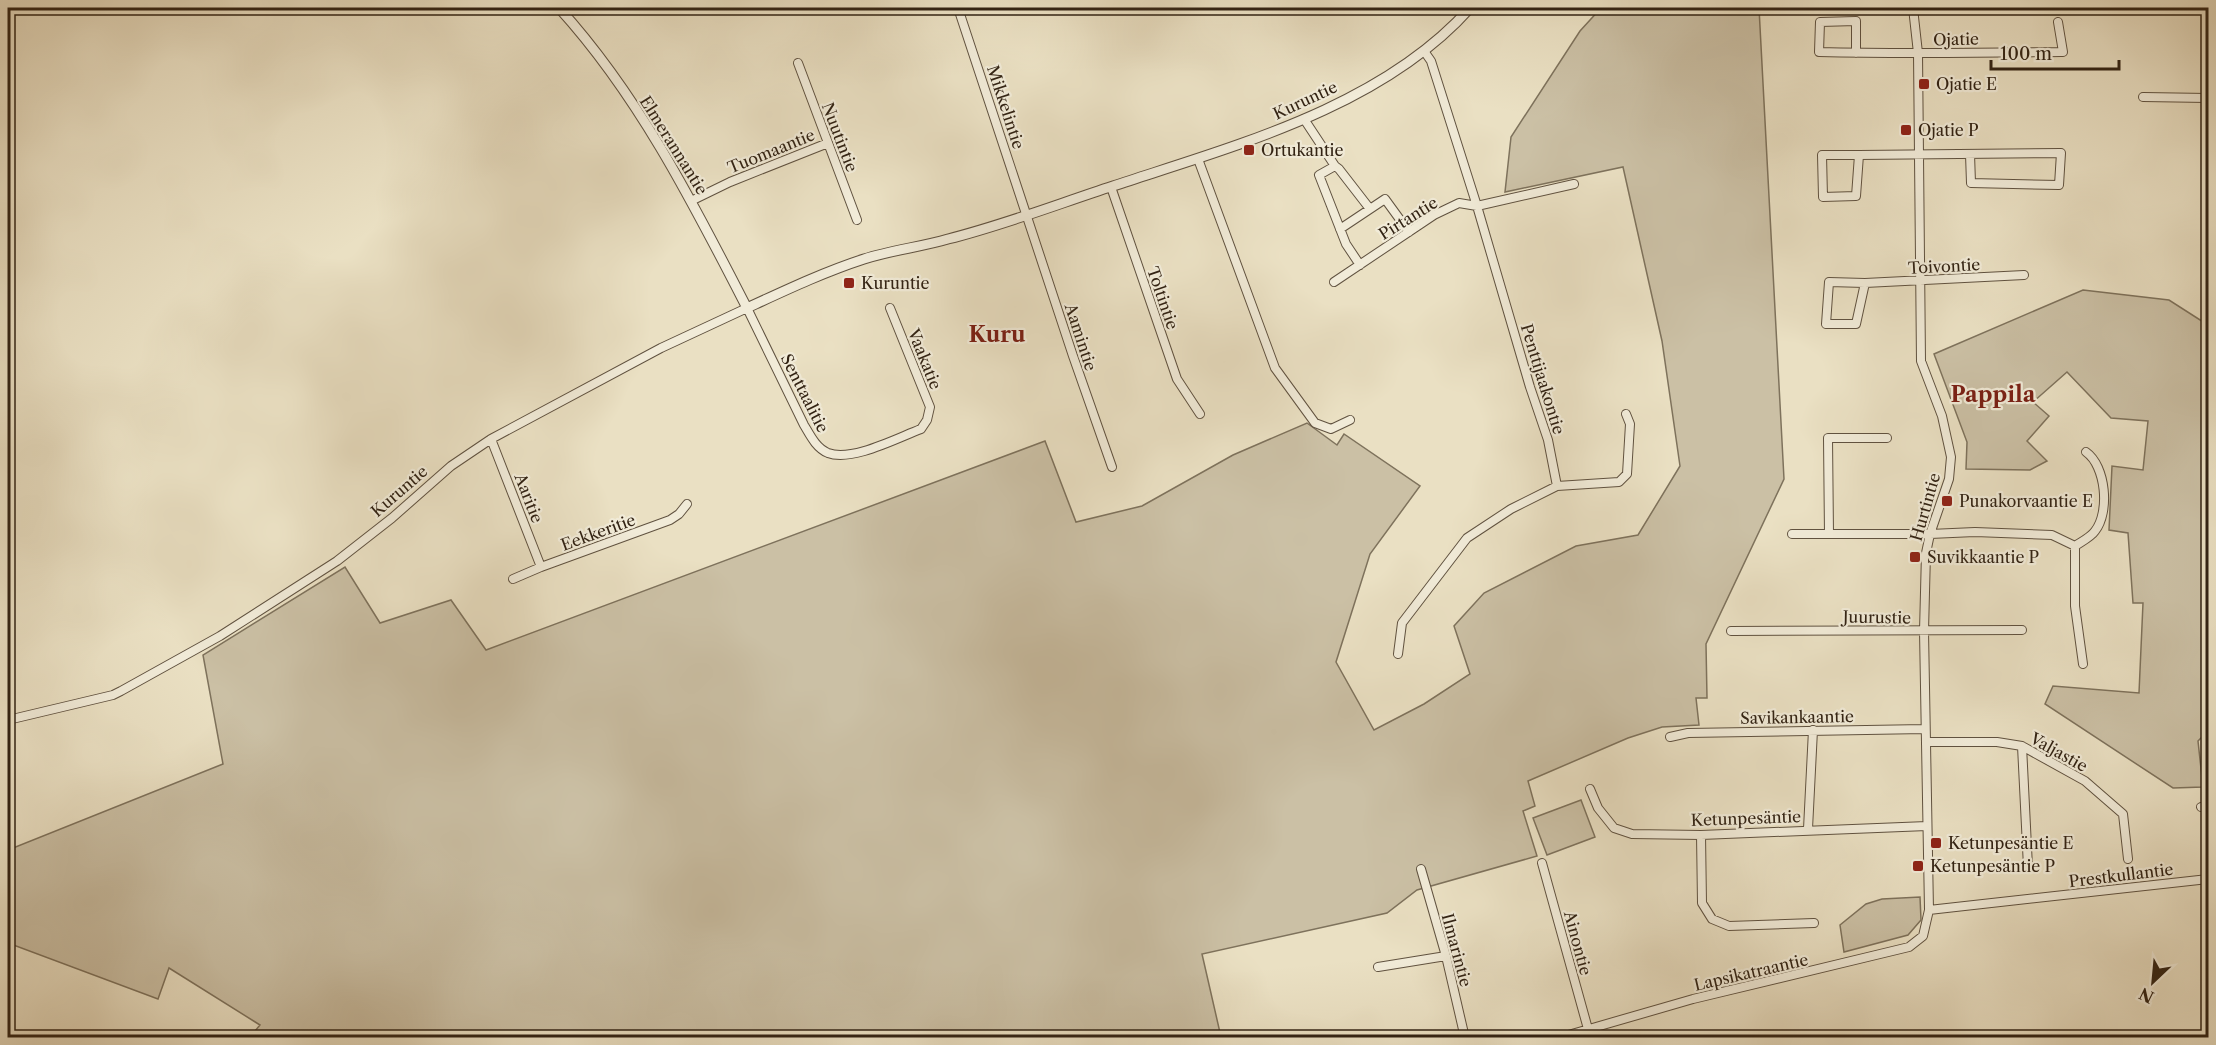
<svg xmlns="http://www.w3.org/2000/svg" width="2216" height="1045" font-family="'Libre Caslon Text',serif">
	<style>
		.green { fill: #cbc0a5; stroke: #7e725c; stroke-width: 1.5 }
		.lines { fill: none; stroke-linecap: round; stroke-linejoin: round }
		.minor-casing { stroke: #605240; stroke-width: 10 }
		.tertiary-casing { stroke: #605240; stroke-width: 11 }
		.minor { stroke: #f1ebd8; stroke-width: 8 }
		.tertiary { stroke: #f1ebd8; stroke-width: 9 }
		.poi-dot { fill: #8f2418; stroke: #f1ebd8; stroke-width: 2 }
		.labels { text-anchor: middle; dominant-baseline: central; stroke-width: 4.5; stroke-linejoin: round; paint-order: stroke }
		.street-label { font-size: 16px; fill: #322314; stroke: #f1ebd8 }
		.poi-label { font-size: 16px; fill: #322314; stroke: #f1ebd8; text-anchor: start }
		.district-label { font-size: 22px; font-weight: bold; fill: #7a1f14; stroke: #f1ebd8 }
	</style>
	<rect width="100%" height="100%" fill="#eae0c3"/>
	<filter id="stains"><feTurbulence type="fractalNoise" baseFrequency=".00333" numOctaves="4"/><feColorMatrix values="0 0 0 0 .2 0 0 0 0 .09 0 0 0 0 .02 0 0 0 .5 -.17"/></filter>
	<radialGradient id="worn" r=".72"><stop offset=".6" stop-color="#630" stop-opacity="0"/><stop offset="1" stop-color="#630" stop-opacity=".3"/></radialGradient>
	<!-- green -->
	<path class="green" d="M 1601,8 L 1759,8 L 1784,479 L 1706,644 L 1707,698 L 1696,698 L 1699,725 L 1662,727 L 1628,738 L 1528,781 L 1535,806 L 1523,811 L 1537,856 L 1417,890 L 1387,913 L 1202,954 L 1221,1037 L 250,1037 L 260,1025 L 169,968 L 158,999 L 8,943 L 8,850 L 223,764 L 203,655 L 345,567 L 380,623 L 451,600 L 486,650 L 1045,441 L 1076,522 L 1142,506 L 1233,455 L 1307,423 L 1337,445 L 1344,434 L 1420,486 L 1370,554 L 1336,662 L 1374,730 L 1424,704 L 1470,674 L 1454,626 L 1484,593 L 1576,546 L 1638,535 L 1680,466 L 1662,341 L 1623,167 L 1505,192 L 1511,137 L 1580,31 Z
		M 2083,290 L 2169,300 L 2208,325 L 2208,731 L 2198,741 L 2203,787 L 2173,788 L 2045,704 L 2053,686 L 2139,693 L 2143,603 L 2133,603 L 2128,533 L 2109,530 L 2112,466 L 2143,470 L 2148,421 L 2111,418 L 2067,372 L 2033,402 L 2049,416 L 2027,441 L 2047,461 L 2030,470 L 1966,469 L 1967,442 L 1934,354 Z
		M 1581,800 L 1595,837 L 1547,855 L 1533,818 Z
		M 1920,897 L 1921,920 L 1908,935 L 1844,952 L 1840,925 L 1866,904 L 1882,899 Z"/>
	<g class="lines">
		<defs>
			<path id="minor" d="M 958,8 L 1073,356 L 1112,467
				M 1856,53 L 1856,21 L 1820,22 L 1819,52 C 1900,54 1981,53 2063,52 L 2058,22
				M 798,63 L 857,220
				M 2143,97 L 2208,98
				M 1304,119 L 1335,166 L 1339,169 L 1370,209 L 1385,199 L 1409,232
				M 1859,155 L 1822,155 L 1823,197 L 1856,196 L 1859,155 L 2061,153 L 2059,185 L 1971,183 L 1970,154
				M 1198,159 L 1275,368 L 1315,423 L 1331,429 L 1350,420
				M 1335,166 L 1319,175 L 1346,244 L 1360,265
				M 1111,187 L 1177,379 L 1200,414
				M 691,201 L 730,182 L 828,143
				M 1340,229 L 1370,209
				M 1334,282 L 1434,215 L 1459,203 L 1477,206 L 1574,184
				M 1865,283 L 1829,282 L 1826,324 L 1856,324 L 1865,283 L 2024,275
				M 491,439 L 541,567
				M 1557,486 L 1619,482 L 1627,474 L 1630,424 L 1626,414
				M 1792,534 L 1930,534 L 1975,532 L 2052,535 L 2075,546 C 2081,542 2091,537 2095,531 C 2110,512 2106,466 2086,452
				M 1829,534 L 1828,438 L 1887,438
				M 2075,546 L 2075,606 L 2083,664
				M 513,579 L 541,567 L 670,520 L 679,514 L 687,504
				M 1731,631 L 2022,630
				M 1398,654 L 1402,623 L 1467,538 L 1511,509 L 1557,486 L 1548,440 L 1530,387 L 1477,206 L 1431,61 L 1424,51
				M 8,720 L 113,695 L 121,691 L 220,636 L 337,561 L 392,518 L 451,466 L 491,439 L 661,348 L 747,308 L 804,425 C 810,435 816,448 828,453 C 852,462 897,438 921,429 L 927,420 L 930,407 L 890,308
				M 1670,737 L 1688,733 L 1925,729
				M 1926,742 L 1997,742 L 2022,746 L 2085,781 L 2123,814 L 2128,859
				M 2022,746 L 2028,867
				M 1590,789 L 1598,808 L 1614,828 L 1632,834 L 1701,835 L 1927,826
				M 2201,807 L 2208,805
				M 1808,829 L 1813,730
				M 1701,835 L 1702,903 L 1712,919 L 1729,926 L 1814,923
				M 1542,863 L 1588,1029
				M 1421,869 L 1446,956 L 1465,1038
				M 1929,910 L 2208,879
				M 1378,967 L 1446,956
				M 1558,1038 L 1693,999 L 1909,947 L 1923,936 L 1929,910 L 1924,631 L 1926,553 L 1930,534 L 1949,479 L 1951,457 L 1942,416 L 1921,361 L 1918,53 L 1913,8"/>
			<path id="tertiary" d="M 559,8 C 639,96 693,203 747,308 C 786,290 824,272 864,259 C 892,250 921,247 948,239 C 1004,225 1058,204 1113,186 C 1234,146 1382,107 1470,8"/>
		</defs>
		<!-- minor casing -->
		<use href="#minor" class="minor-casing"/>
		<!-- tertiary casing -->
		<use href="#tertiary" class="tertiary-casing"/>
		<!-- minor -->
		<use href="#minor" class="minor"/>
		<!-- tertiary -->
		<use href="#tertiary" class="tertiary"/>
	</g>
	<!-- markers -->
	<g class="poi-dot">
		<rect x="1918" y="78" width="12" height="12" rx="3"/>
		<rect x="1900" y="124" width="12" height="12" rx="3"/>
		<rect x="1243" y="144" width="12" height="12" rx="3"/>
		<rect x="843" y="277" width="12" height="12" rx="3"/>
		<rect x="1941" y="495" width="12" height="12" rx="3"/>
		<rect x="1909" y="551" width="12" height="12" rx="3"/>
		<rect x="1930" y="837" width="12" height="12" rx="3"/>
		<rect x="1912" y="860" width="12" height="12" rx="3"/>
	</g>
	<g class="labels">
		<!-- street labels -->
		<g class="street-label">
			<text transform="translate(1956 39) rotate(-1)">Ojatie</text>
			<text transform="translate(1305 100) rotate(-25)">Kuruntie</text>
			<text transform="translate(1006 107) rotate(72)">Mikkelintie</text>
			<text transform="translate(840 137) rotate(69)">Nuutintie</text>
			<text transform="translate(674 145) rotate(58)">Elmerannantie</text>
			<text transform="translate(771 151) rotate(-22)">Tuomaantie</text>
			<text transform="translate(1408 218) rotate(-32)">Pirtantie</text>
			<text transform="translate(1944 266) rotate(-3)">Toivontie</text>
			<text transform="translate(1163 298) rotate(71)">Toltintie</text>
			<text transform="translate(1081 337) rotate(72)">Aamintie</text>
			<text transform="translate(925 359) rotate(68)">Vaakatie</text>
			<text transform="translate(1543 379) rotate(73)">Penttijaakontie</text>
			<text transform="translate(805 393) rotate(63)">Senttaalitie</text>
			<text transform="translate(399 491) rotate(-41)">Kuruntie</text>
			<text transform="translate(529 498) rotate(69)">Aaritie</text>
			<text transform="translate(1925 507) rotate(-74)">Hurtintie</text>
			<text transform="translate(598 532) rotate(-20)">Eekkeritie</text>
			<text transform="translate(1877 617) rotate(1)">Juurustie</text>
			<text transform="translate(1797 717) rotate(-1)">Savikankaantie</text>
			<text transform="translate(2059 752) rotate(29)">Valjastie</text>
			<text transform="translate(1746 818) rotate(-2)">Ketunpesäntie</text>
			<text transform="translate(2121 875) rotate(-7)">Prestkullantie</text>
			<text transform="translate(1578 943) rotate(75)">Ainontie</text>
			<text transform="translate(1457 950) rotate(75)">Ilmarintie</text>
			<text transform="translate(1751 972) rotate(-13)">Lapsikatraantie</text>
		</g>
		<!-- poi labels -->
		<g class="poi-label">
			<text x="1936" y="84">Ojatie E</text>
			<text x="1918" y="130">Ojatie P</text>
			<text x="1261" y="150">Ortukantie</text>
			<text x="861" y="283">Kuruntie</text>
			<text x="1959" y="501">Punakorvaantie E</text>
			<text x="1927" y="557">Suvikkaantie P</text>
			<text x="1948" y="843">Ketunpesäntie E</text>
			<text x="1930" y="866">Ketunpesäntie P</text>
		</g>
		<!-- district labels -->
		<g class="district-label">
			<text x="997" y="334">Kuru</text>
			<text x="1993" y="394">Pappila</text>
		</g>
	</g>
	<!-- margin -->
	<rect width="2216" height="1045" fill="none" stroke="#eae0c3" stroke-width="30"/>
	<rect x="9" y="9" width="2198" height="1027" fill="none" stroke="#322314" stroke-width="3"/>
	<rect x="15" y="15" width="2186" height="1015" fill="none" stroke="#322314" stroke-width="1.5"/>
	<!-- north arrow -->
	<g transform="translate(2153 982) rotate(206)" stroke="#f1ebd8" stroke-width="4.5" paint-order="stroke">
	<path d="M0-4.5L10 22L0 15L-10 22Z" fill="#322314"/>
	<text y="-9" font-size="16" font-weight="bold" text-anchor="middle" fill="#322314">N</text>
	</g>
	<!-- scale -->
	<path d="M1991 60v9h128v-9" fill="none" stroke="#322314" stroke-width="3"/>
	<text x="2000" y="60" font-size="18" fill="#322314" stroke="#f1ebd8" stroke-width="4.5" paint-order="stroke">100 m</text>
	<rect width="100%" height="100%" filter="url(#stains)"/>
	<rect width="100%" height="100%" fill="url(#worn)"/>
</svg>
